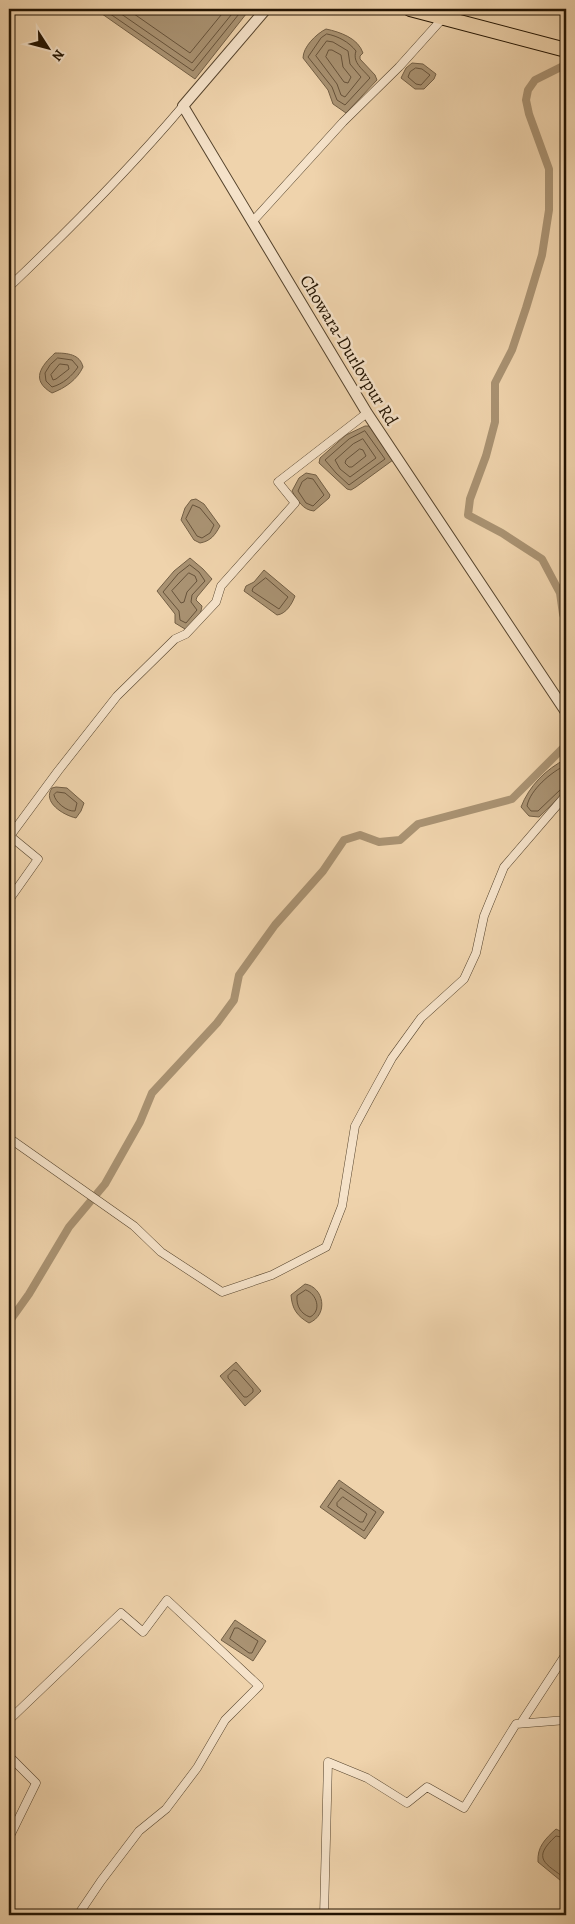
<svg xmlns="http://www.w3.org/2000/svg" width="575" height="1924" font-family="Alegreya,serif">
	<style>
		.water { fill: #a99272; stroke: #735f45 }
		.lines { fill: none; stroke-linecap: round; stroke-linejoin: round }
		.shore { stroke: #66523a; stroke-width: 1 }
		.canal { stroke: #a99272; stroke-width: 8 }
		.minor-casing { stroke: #55432c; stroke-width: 9 }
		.tertiary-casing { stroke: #55432c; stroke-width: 12 }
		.trunk-casing { stroke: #221301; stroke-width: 16 }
		.minor { stroke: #f5e2c9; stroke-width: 8 }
		.tertiary { stroke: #f5e2c9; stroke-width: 10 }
		.trunk { stroke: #efd3ac; stroke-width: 14 }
		.labels { text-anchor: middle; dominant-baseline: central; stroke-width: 5; stroke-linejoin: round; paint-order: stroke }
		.street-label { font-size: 18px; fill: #221301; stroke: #f5e2c9 }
	</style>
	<rect width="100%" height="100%" fill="#efd3ac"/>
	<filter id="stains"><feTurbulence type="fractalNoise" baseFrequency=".004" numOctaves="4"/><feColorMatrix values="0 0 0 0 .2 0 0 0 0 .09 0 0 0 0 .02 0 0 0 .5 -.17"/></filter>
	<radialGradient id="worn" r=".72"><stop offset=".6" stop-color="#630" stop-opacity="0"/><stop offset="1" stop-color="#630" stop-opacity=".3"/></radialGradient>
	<!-- water -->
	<path class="water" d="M 95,9 L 250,9 L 195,79 Z
		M 326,29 C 340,32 358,38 363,53 L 360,56 L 360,59 L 375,75 L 377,80 L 346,113 L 333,104 L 328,90 L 303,58 C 303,47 316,34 326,29 Z
		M 412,63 L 423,64 L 436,74 L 434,79 L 424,89 L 415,89 L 401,78 L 406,68 Z
		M 55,353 C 67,353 80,354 83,367 C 77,380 65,388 52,393 C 30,380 41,366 55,353 Z
		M 365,426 L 369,426 L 393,460 L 356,487 L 351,490 L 347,489 L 319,463 L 320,458 L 346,435 Z
		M 306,473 L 316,475 L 330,495 L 329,498 L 314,511 C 303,510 298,501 292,491 L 299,478 Z
		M 196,499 L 204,504 L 220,526 C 215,535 211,541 200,543 L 194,540 L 181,520 L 185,508 L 191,500 Z
		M 190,558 L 203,569 L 212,579 L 197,597 L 196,600 L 202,606 C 201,616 194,625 185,629 L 175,623 L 175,614 L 157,591 L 174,571 Z
		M 264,570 L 295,596 C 292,604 286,614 277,615 L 244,591 L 246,586 L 254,582 Z
		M 566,759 L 566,791 L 539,817 L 529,816 L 521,807 C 529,786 546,769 566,759 Z
		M 56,787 L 67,788 L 84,803 L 81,811 L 76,818 C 63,815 42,802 52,788 Z
		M 305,1284 C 324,1287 329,1315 309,1323 C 297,1316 292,1309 291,1295 Z
		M 236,1362 L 261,1391 L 245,1406 L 220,1376 Z
		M 339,1480 L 384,1512 L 365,1539 L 320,1507 Z
		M 235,1620 L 266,1641 L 253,1661 L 221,1640 Z
		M 556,1829 L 566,1834 L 566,1885 L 538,1862 C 537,1847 545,1839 556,1829 Z"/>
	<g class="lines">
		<!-- shore -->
		<path class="shore" d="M 103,9 L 193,71 L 243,9
			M 114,9 L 192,63 L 236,9
			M 127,9 L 190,53 L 226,9
			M 327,34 C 338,36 349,42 356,51 C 352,63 363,69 370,78 L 345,105 L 337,100 L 332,87 L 308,57 L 321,38 Z
			M 327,41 L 333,42 L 348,51 L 350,64 L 361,77 L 345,97 L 341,95 L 337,84 L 316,56 Z
			M 329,50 L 332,50 L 341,55 L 343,67 L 351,77 L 348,83 L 344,82 L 326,57 Z
			M 416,68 L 422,69 L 430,75 L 421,85 L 416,84 L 408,77 L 410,72 Z
			M 58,358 L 72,360 L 78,367 C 72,376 63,384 52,387 L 46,381 L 45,373 L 50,365 Z
			M 60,364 L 68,365 L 69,369 L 56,379 L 53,380 L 51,375 Z
			M 365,431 L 385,459 L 349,485 L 336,473 L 325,460 L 349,439 Z
			M 363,439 L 376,458 L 350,477 L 340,469 L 335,460 L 353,444 Z
			M 360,449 L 363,450 L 366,456 L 352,467 L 349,467 L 345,463 L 346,460 Z
			M 308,478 L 313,479 L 324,495 L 313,506 L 306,503 L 298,491 L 302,482 Z
			M 193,505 L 200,508 L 214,525 L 210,533 L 202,538 L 197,536 L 186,519 Z
			M 190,565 L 199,572 L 205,581 L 192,595 L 191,602 L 197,610 L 186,623 L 180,620 L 179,611 L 163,592 L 178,574 Z
			M 189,573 L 195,576 L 197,581 L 187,592 L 184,602 L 181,603 L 172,591 Z
			M 266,578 L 288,597 L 279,609 L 252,591 L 253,588 Z
			M 566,765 C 551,772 530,790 527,806 L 531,811 L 538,811 L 561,789 L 566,788
			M 57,792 L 65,793 L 77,803 L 75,811 C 67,812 55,802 54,795 Z
			M 306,1290 C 317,1294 322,1311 310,1317 C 301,1314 296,1306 297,1296 Z
			M 234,1370 L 237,1371 L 253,1389 L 253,1392 L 247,1397 L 244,1397 L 228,1378 L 228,1376 Z
			M 341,1488 L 376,1512 L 364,1531 L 328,1507 Z
			M 343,1497 L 367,1514 L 363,1522 L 360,1522 L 337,1506 L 337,1503 Z
			M 235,1628 L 238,1628 L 258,1641 L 252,1653 L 249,1653 L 230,1639 Z
			M 566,1838 L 556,1836 C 531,1859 545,1863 566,1879"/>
		<!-- canal -->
		<path class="canal" d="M 566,61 L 563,66 L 535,80 L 528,90 L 526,100 L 529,114 L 549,169 L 549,210 L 542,255 L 526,308 L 512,350 L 495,383 L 495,422 L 486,456 L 470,499 L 468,515 L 502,533 L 542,559 L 560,593 L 563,614 L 566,623
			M 9,1322 L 29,1294 L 69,1227 L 105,1184 L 140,1122 L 152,1093 L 217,1023 L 234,1000 L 239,975 L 275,925 L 323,871 L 344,840 L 360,835 L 379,842 L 400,840 L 418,824 L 512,799 L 566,745"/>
		<defs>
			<path id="minor" d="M 253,221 L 343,122 L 399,67 L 443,18
				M 9,287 C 70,229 128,171 183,106
				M 9,900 L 38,859 L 10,836 L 58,771 L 117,696 L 175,639 L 186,634 L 216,602 L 221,586 L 295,503 L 278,482 L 367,413
				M 9,1138 L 134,1226 L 161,1252 L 222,1292 L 272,1275 L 326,1247 L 342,1206 L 355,1126 L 370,1098 L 392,1058 L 421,1018 L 464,979 L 476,953 L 484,916 L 504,867 L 566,795
				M 9,1720 L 121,1613 L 143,1632 L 167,1600 L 259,1686 L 225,1720 L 197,1768 L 166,1809 L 139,1831 L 101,1881 L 78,1915
				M 521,1723 L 566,1654
				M 9,1756 L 36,1783 L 9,1838
				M 324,1915 L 328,1762 L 367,1778 L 407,1803 L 427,1787 L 464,1808 L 516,1724 L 566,1720"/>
			<path id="tertiary" d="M 266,9 L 183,106 L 367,413 L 566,712"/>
			<path id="trunk" d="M 410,9 L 566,50"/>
		</defs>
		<!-- minor casing -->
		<use href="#minor" class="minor-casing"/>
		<!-- tertiary casing -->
		<use href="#tertiary" class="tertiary-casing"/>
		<!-- trunk casing -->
		<use href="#trunk" class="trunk-casing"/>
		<!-- minor -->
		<use href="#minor" class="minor"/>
		<!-- tertiary -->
		<use href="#tertiary" class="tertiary"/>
		<!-- trunk -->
		<use href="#trunk" class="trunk"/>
	</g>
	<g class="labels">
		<!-- street labels -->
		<g class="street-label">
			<text transform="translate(349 350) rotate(59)">Chowara-Durlovpur Rd</text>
		</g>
	</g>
	<!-- margin -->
	<rect width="575" height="1924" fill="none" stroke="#efd3ac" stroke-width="30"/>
	<rect x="10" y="10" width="555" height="1904" fill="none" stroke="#221301" stroke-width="2.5"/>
	<rect x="15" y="15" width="545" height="1894" fill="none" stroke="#221301"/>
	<!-- north arrow -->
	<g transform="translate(48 48) rotate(126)" stroke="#f5e2c9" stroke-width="4" paint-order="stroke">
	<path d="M0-4L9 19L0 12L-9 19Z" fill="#221301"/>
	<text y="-8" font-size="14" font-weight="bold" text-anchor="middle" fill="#221301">N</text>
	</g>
	<rect width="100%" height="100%" filter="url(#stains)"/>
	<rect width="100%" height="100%" fill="url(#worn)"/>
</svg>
